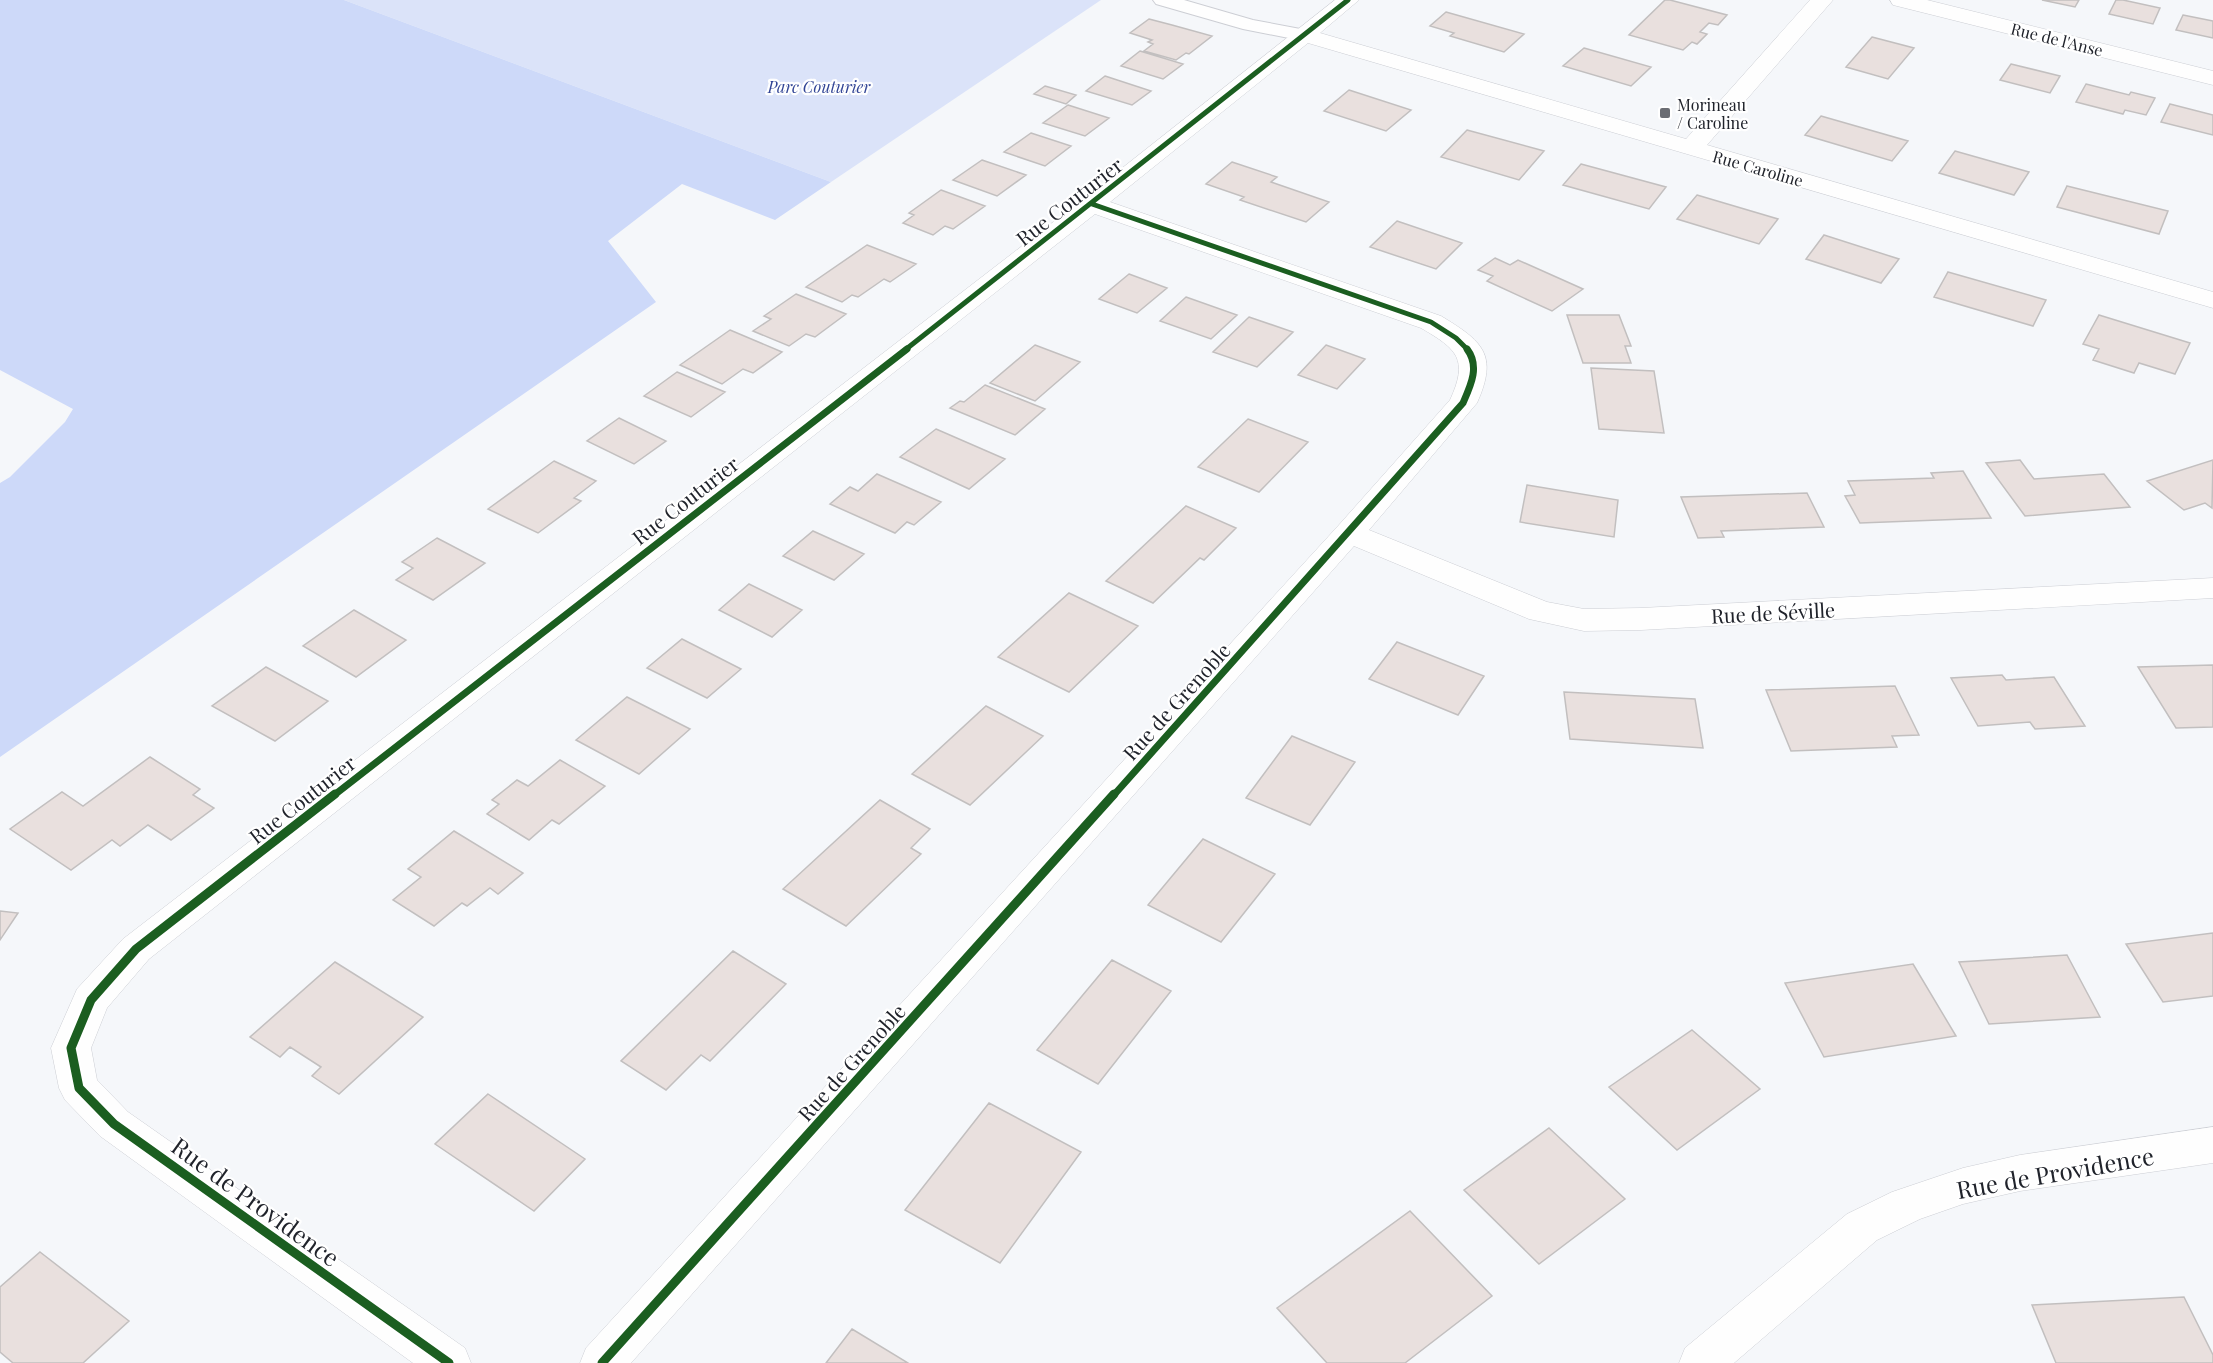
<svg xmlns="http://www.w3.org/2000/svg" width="2213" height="1363" font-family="'Playfair Display',serif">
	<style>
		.green { fill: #dbe3f9 }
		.forest { fill: #cdd9f9 }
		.building { fill: #e9e0de; stroke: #c2bfbf; stroke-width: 1.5 }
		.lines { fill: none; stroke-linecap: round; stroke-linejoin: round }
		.service-casing { stroke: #ccced4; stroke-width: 2 }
		.minor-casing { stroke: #ccced4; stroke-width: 1 }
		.service { fill: #fefefe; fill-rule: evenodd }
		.minor { fill: #fefefe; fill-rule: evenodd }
		.cycleway-far2-casing { stroke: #fff; stroke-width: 8 }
		.cycleway-far1-casing { stroke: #fff; stroke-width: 10 }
		.cycleway-casing { stroke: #fff; stroke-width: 13 }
		.cycleway-far2 { stroke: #1b5e20; stroke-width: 5 }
		.cycleway-far1 { stroke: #1b5e20; stroke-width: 7 }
		.cycleway { stroke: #1b5e20; stroke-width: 9 }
		.poi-dot { fill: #6b6d73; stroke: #fff; stroke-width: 2 }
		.labels { text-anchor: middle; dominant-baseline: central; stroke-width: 4.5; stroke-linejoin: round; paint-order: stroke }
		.far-street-label { font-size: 16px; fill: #20232b; stroke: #fff }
		.far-park-label { font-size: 16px; font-style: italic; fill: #314495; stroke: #fff }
		.far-poi-label { font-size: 16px; fill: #20232b; stroke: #fff; text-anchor: start }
		.street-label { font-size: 20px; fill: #20232b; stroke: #fff }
		.near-street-label { font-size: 24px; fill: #20232b; stroke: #fff }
	</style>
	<rect width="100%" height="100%" fill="#f5f7fa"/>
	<!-- green -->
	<path class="green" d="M 344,0 L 1101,0 L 831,182 Z"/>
	<!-- forest -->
	<path class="forest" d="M 0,0 L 344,0 L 831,182 L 775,220 L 682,184 L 608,241 L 656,302 L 0,757 L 0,483 L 10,477 L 65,422 L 73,409 L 0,370 Z"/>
	<!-- building -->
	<path class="building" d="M 1665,0 L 1670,0 L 1727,15 L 1718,25 L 1709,23 L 1700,32 L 1707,34 L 1697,44 L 1692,42 L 1683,50 L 1629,35 Z
		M 2042,0 L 2079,0 L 2075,7 Z
		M 2116,0 L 2123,0 L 2160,8 L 2153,24 L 2109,14 Z
		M 1446,12 L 1524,34 L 1504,52 L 1450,36 L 1454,33 L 1430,26 Z
		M 2183,15 L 2213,21 L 2213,38 L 2176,30 Z
		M 1149,19 L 1172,25 L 1212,36 L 1189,54 L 1186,53 L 1176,60 L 1144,51 L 1153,44 L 1148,42 L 1152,40 L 1130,33 Z
		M 1872,37 L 1914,48 L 1888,79 L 1846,67 Z
		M 1584,48 L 1651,67 L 1631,86 L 1563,66 Z
		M 1140,51 L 1183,64 L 1163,79 L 1121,66 Z
		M 2011,64 L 2060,76 L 2050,93 L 2000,80 Z
		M 1105,76 L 1151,91 L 1132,105 L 1086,91 Z
		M 2086,84 L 2129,95 L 2131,92 L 2155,98 L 2146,115 L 2125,110 L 2123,114 L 2076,102 Z
		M 1045,86 L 1076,95 L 1066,104 L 1034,94 Z
		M 1349,90 L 1411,110 L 1386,131 L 1324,111 Z
		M 2170,104 L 2213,115 L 2213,135 L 2161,122 Z
		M 1068,105 L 1109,118 L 1085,136 L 1043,123 Z
		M 1821,116 L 1908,141 L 1892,161 L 1805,135 Z
		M 1467,130 L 1544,151 L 1519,180 L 1441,157 Z
		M 1031,133 L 1071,146 L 1045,166 L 1004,152 Z
		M 1955,151 L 2029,172 L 2014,195 L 1939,173 Z
		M 982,160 L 1026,175 L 997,196 L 953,180 Z
		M 1232,162 L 1277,177 L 1271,182 L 1329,202 L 1306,222 L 1240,200 L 1244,197 L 1206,184 Z
		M 1581,164 L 1666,187 L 1649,209 L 1563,185 Z
		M 2067,186 L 2168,211 L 2159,234 L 2057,207 Z
		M 941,190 L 985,206 L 953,229 L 945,226 L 933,235 L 903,223 L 914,215 L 909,213 Z
		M 1697,195 L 1778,219 L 1759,244 L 1677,219 Z
		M 1397,221 L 1462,243 L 1436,269 L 1370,247 Z
		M 1824,235 L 1899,259 L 1881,283 L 1806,259 Z
		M 867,245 L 916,264 L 890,282 L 884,279 L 858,297 L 852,295 L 842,302 L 806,287 Z
		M 1495,258 L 1510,265 L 1518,260 L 1583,289 L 1552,311 L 1487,281 L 1493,276 L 1478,270 Z
		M 1948,272 L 2046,300 L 2033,326 L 1934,297 Z
		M 1129,274 L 1167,288 L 1137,313 L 1099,299 Z
		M 796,294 L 846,314 L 815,337 L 806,334 L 789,346 L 753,331 L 771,319 L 764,316 Z
		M 1186,297 L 1237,315 L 1211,339 L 1160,321 Z
		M 1567,315 L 1619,315 L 1631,346 L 1625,346 L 1631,363 L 1583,363 Z
		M 2099,315 L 2190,343 L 2175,374 L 2139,363 L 2134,373 L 2093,360 L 2099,349 L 2083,344 Z
		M 1249,317 L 1293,332 L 1257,367 L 1213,352 Z
		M 730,330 L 782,352 L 753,373 L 743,369 L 722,384 L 680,365 Z
		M 1035,345 L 1080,362 L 1035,401 L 990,383 Z
		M 1326,345 L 1365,359 L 1337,389 L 1298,375 Z
		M 1591,368 L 1654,371 L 1664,433 L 1599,429 Z
		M 677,372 L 725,392 L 691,417 L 644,396 Z
		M 985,385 L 1045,409 L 1015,435 L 950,408 L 960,401 L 964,402 Z
		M 619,418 L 666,441 L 634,464 L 587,441 Z
		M 1248,419 L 1308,442 L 1259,492 L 1198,467 Z
		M 936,429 L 1005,459 L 969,489 L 900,457 Z
		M 2020,460 L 2034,479 L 2104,474 L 2130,507 L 2025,516 L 1986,463 Z
		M 2213,460 L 2212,508 L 2205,503 L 2184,510 L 2147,481 Z
		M 554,461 L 596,481 L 574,498 L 581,501 L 538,533 L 488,509 Z
		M 1963,471 L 1991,518 L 1860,523 L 1845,496 L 1855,495 L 1848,481 L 1934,478 L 1931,473 Z
		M 877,474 L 941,502 L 914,525 L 907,522 L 895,533 L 830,504 L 850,487 L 858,491 Z
		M 1527,485 L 1618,500 L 1614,537 L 1520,522 Z
		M 1807,493 L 1824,527 L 1721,531 L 1724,537 L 1698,538 L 1681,497 Z
		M 1186,506 L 1236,528 L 1204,560 L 1200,558 L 1153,603 L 1106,581 Z
		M 813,531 L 864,554 L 834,580 L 783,556 Z
		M 437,538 L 485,563 L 433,600 L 396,580 L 413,568 L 402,562 Z
		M 749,584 L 802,610 L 772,637 L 719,610 Z
		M 1069,593 L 1138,626 L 1069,692 L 998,657 Z
		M 354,610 L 406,640 L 356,677 L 303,646 Z
		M 682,639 L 741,669 L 707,698 L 647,668 Z
		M 1397,642 L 1484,676 L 1458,715 L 1369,679 Z
		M 2213,665 L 2213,727 L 2176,728 L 2138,667 Z
		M 266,667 L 328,701 L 275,741 L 212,706 Z
		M 2002,675 L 2006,680 L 2054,677 L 2085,726 L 2035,729 L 2030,722 L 1978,726 L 1951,678 Z
		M 1895,686 L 1919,735 L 1892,736 L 1897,747 L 1791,751 L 1766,690 Z
		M 1564,692 L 1695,699 L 1703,748 L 1570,739 Z
		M 627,697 L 690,729 L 639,774 L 576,740 Z
		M 986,706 L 1043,736 L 970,805 L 912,774 Z
		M 1292,736 L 1355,762 L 1310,825 L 1246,798 Z
		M 150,757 L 200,789 L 193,795 L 214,808 L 171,840 L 148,825 L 120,846 L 112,840 L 71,870 L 10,829 L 62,792 L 83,806 Z
		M 560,760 L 605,786 L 559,824 L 552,820 L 529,840 L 487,814 L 499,804 L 492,800 L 517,780 L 528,786 Z
		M 880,800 L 930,829 L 911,848 L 921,854 L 846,926 L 783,889 Z
		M 454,831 L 523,873 L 498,894 L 490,888 L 467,906 L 462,903 L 434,926 L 393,900 L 421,877 L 408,869 Z
		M 1203,839 L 1275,874 L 1221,942 L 1148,905 Z
		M 0,911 L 18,913 L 0,940 Z
		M 2213,933 L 2213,996 L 2163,1002 L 2126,944 Z
		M 733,951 L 786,984 L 710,1061 L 701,1055 L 666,1090 L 621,1061 Z
		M 2067,955 L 2100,1017 L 1989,1024 L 1959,962 Z
		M 1112,960 L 1171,991 L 1098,1084 L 1037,1050 Z
		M 335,962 L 423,1017 L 339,1094 L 312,1076 L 321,1067 L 290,1047 L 280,1057 L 250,1037 Z
		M 1913,964 L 1956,1036 L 1824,1057 L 1785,983 Z
		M 1692,1030 L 1760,1089 L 1677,1150 L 1609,1087 Z
		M 488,1094 L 585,1159 L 534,1211 L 435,1144 Z
		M 989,1103 L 1081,1152 L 1000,1263 L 905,1210 Z
		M 1549,1128 L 1625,1199 L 1539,1264 L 1464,1190 Z
		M 1410,1211 L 1492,1296 L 1405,1363 L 1327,1363 L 1277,1308 Z
		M 40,1252 L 129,1321 L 83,1363 L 13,1363 L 0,1352 L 0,1287 Z
		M 2184,1297 L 2213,1355 L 2213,1363 L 2056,1363 L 2032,1305 Z
		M 852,1329 L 908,1363 L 826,1363 Z"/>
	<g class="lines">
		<defs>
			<path id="service" d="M 1153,0 L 1184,0 L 1253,20 L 1311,31 L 1314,35 L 1311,39 L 1304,41 L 1243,29 L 1156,4 Z"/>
			<path id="minor" d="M 1335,0 L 1359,0 L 1320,33 L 1686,139 L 1810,0 L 1833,0 L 1707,145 L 2213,292 L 2213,308 L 1308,43 L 1110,202 L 1441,316 C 1482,341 1499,354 1477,403 L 1369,530 L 1547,602 L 1584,609 L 1641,608 L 2213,578 L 2213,598 L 1641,630 L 1584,631 L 1529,619 L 1354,546 L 631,1363 L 580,1363 L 586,1348 L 1338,526 L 1450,400 C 1469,359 1457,349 1421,328 L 1095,214 L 149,959 L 107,1008 L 91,1048 L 97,1080 L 128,1112 L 465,1348 L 471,1363 L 413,1363 L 100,1136 L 65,1100 L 59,1088 L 51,1048 L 77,989 L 123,939 L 1083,199 Z
				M 1890,0 L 1927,0 L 2213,71 L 2213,85 L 1893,5 Z
				M 2213,1127 L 2213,1163 L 2020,1191 L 1963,1204 L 1920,1219 L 1877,1240 L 1734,1363 L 1679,1363 L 1685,1348 L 1847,1214 L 1892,1192 L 1963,1168 L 2020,1155 Z"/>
		</defs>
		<!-- service casing -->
		<use href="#service" class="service-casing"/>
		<!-- minor casing -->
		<use href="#minor" class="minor-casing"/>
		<!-- service -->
		<use href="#service" class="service"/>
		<!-- minor -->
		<use href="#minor" class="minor"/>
		<defs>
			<path id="cycleway-far2" d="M 1092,204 L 1431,322 L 1456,338 L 1468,350
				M 905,350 L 1348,0"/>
			<path id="cycleway-far1" d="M 333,796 L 907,349
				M 1113,796 L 1463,403 C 1471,385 1480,366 1467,349"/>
			<path id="cycleway" d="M 335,794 L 136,949 L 91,1000 L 71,1048 L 79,1088 L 114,1124 L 449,1363
				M 602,1363 L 1114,794"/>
		</defs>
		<!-- cycleway-far2 casing -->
		<use href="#cycleway-far2" class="cycleway-far2-casing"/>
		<!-- cycleway-far1 casing -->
		<use href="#cycleway-far1" class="cycleway-far1-casing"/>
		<!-- cycleway casing -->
		<use href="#cycleway" class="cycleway-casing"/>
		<!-- cycleway-far2 -->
		<use href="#cycleway-far2" class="cycleway-far2"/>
		<!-- cycleway-far1 -->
		<use href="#cycleway-far1" class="cycleway-far1"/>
		<!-- cycleway -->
		<use href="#cycleway" class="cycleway"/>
	</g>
	<!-- markers -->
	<rect class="poi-dot" x="1659" y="107" width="12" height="12" rx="3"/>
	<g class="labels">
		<!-- far-street labels -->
		<g class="far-street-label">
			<text transform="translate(2057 39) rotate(14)">Rue de l'Anse</text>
			<text transform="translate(1758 168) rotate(16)">Rue Caroline</text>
		</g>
		<!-- far-park labels -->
		<g class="far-park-label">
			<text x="819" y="86">Parc Couturier</text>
		</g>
		<!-- far-poi labels -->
		<g class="far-poi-label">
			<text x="1677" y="104">Morineau<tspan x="1677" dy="18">/ Caroline</tspan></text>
		</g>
		<!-- street labels -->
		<g class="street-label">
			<text transform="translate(1069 201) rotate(-38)">Rue Couturier</text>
			<text transform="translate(685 500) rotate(-38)">Rue Couturier</text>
			<text transform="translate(1773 612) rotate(-3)">Rue de Séville</text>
			<text transform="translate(1176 701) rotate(-48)">Rue de Grenoble</text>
			<text transform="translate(302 799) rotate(-38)">Rue Couturier</text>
			<text transform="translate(851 1062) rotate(-48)">Rue de Grenoble</text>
		</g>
		<!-- near-street labels -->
		<g class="near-street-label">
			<text transform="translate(2055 1172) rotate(-10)">Rue de Providence</text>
			<text transform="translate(256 1201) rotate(36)">Rue de Providence</text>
		</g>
	</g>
</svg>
